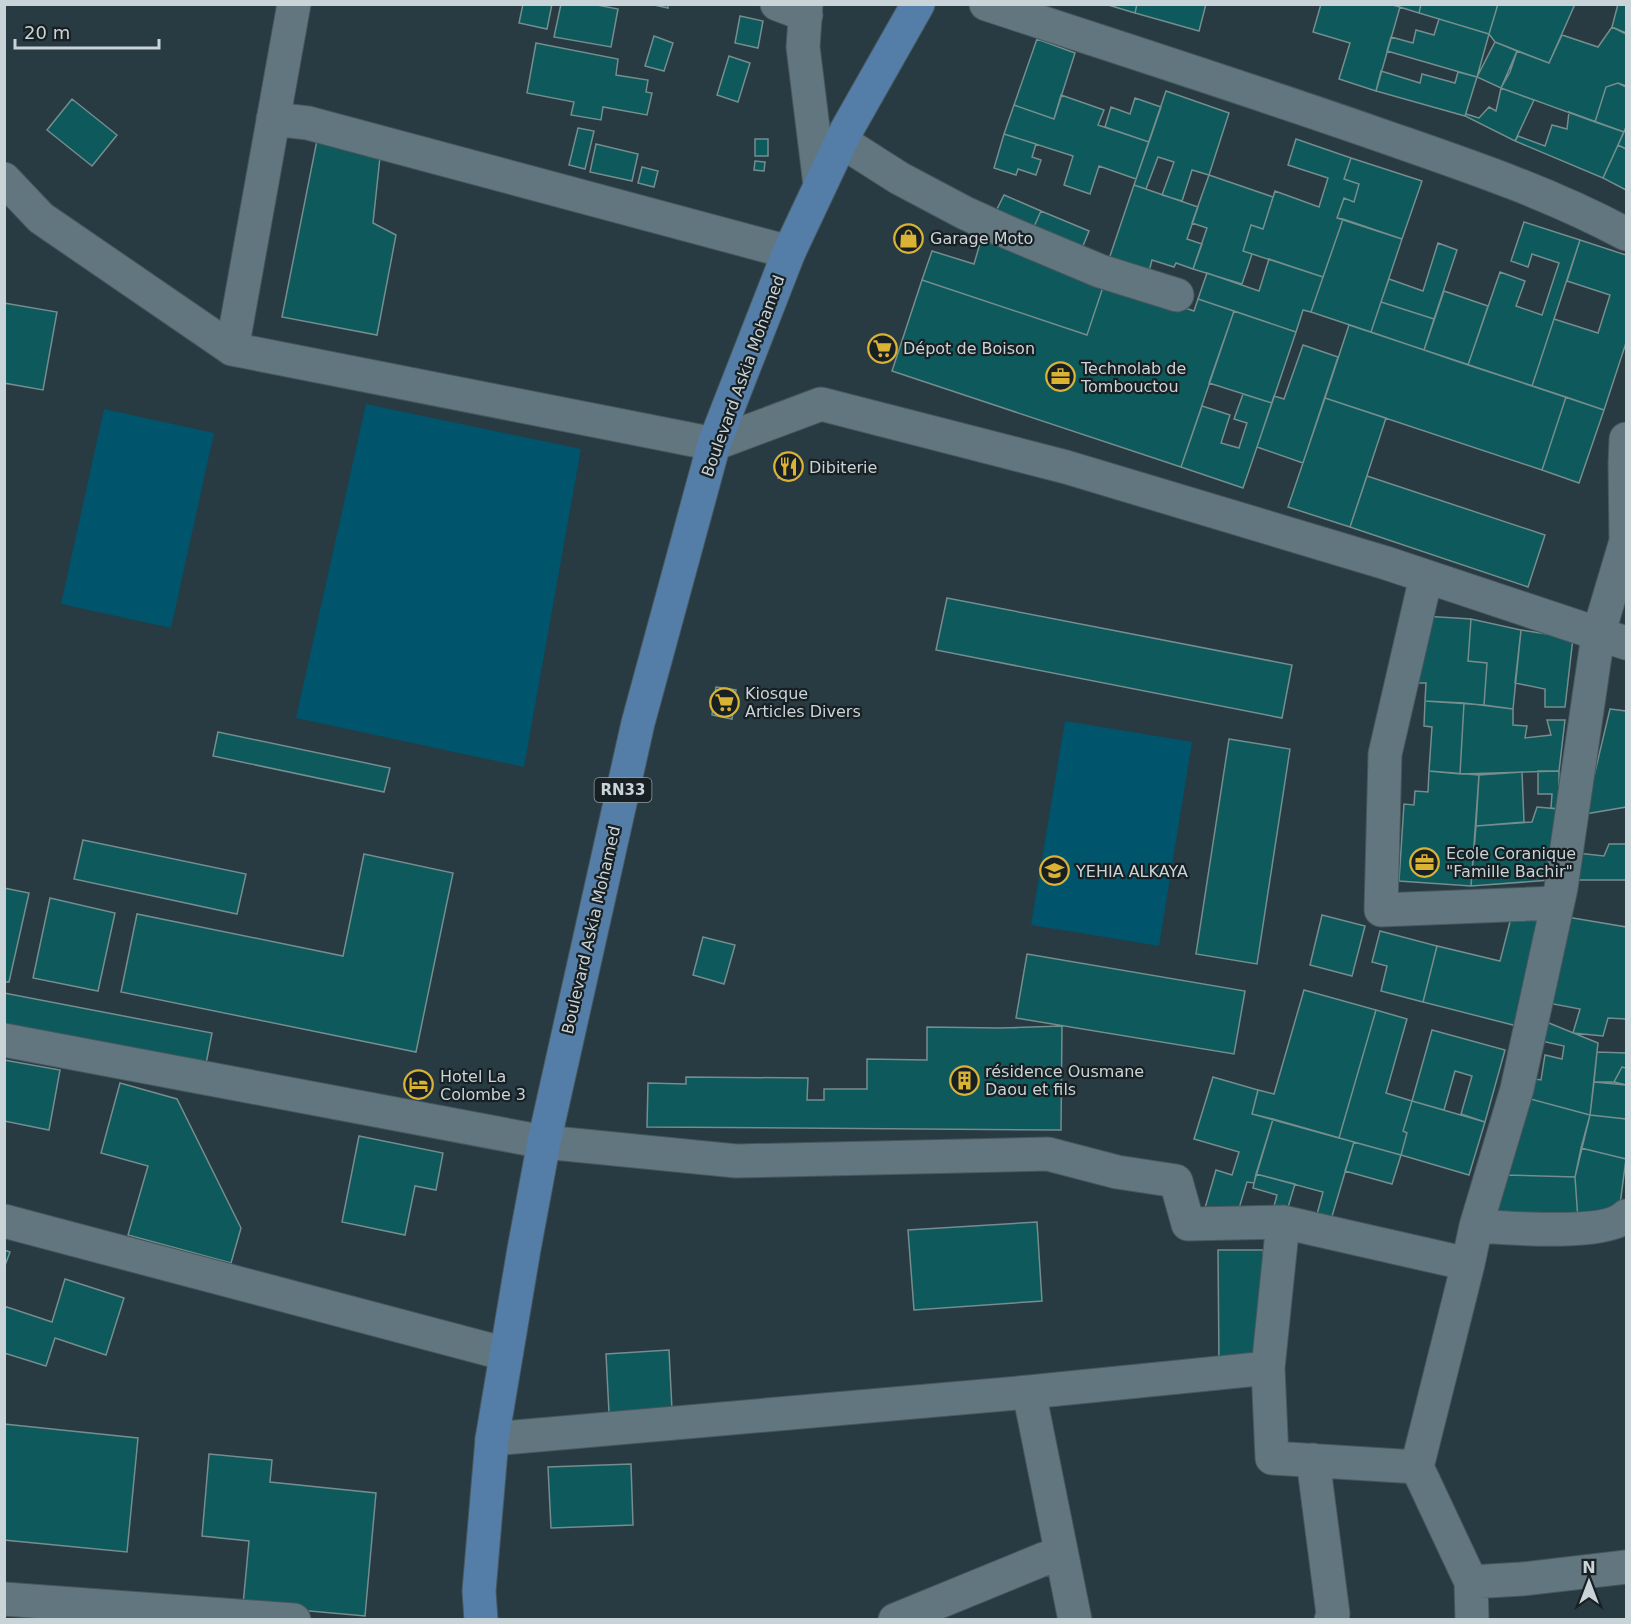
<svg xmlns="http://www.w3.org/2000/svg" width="1631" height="1624" font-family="'DejaVu Sans',sans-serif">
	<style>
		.green { fill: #00546b }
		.building { fill: #0d595c; stroke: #758d8d; stroke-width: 1.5 }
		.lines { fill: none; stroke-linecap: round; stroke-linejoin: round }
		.minor-casing { stroke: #46575d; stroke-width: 35 }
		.primary-casing { stroke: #46575d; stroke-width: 35 }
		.minor { stroke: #61767e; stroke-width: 33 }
		.primary { stroke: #547ea7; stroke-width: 33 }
		.labels { text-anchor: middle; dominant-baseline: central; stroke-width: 4.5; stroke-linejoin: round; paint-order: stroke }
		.shield { fill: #182023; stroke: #939ea2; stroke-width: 1.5 }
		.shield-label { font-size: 15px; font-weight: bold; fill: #c8d4d8 }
		.poi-label { font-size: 16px; fill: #c8d4d8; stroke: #182023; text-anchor: start }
		.street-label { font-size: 16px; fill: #c8d4d8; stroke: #182023 }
	</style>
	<rect width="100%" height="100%" fill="#283a42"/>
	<!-- green -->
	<path class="green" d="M 366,404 L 581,449 L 524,767 L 296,718 Z
		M 104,409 L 214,433 L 171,628 L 61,604 Z
		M 1065,721 L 1192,742 L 1159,946 L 1031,925 Z"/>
	<!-- building -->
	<path class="building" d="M 523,4 L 552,4 L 547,29 L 519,23 Z
		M 561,4 L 592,4 L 618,9 L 611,47 L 554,37 Z
		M 650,4 L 668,4 L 668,8 Z
		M 1105,4 L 1137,4 L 1135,13 Z
		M 1137,4 L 1206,4 L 1199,31 L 1135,13 Z
		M 1321,4 L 1389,4 L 1400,7 L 1376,91 L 1339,79 L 1350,43 L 1313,32 Z
		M 1390,4 L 1421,4 L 1419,13 Z
		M 1421,4 L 1498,4 L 1489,34 L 1419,13 Z
		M 1498,4 L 1575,4 L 1549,63 L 1495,42 L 1489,34 Z
		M 1618,4 L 1626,4 L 1626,33 L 1612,27 Z
		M 740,16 L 763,21 L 758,48 L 735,43 Z
		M 1439,19 L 1489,34 L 1477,77 L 1387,51 L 1391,37 L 1413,43 L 1416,30 L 1434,35 Z
		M 1612,27 L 1626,34 L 1626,87 L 1618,83 L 1606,87 L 1595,122 L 1501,88 L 1510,72 L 1517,51 L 1549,63 L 1562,35 L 1598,47 Z
		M 654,36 L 673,43 L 664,71 L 645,66 Z
		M 1037,39 L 1075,53 L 1054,119 L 1014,105 Z
		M 1495,42 L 1517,51 L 1501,88 L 1477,77 Z
		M 536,43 L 618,59 L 616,75 L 648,80 L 646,92 L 652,93 L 647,115 L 603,107 L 601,120 L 571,115 L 574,102 L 527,93 Z
		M 729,56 L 750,63 L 738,102 L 717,95 Z
		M 1381,71 L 1420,83 L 1422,74 L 1455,83 L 1458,72 L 1477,77 L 1465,116 L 1376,91 Z
		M 1618,83 L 1626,86 L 1626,127 L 1624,132 L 1595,122 L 1606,87 Z
		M 1501,88 L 1534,100 L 1515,141 L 1465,116 L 1466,114 L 1479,118 L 1489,107 L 1496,111 Z
		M 1166,91 L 1229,113 L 1209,175 L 1192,170 L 1182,201 L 1162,195 L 1174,162 L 1158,157 L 1146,189 L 1134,185 Z
		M 1061,95 L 1104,110 L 1098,125 L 1149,142 L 1136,179 L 1099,166 L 1090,194 L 1064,185 L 1073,156 L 1004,134 L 1014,105 L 1054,119 Z
		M 1135,98 L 1161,107 L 1149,142 L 1105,127 L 1111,107 L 1130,114 Z
		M 72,99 L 117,135 L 92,166 L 47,130 Z
		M 1569,112 L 1624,132 L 1603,178 L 1515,141 L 1518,136 L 1545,146 L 1552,125 L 1567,129 Z
		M 1626,127 L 1626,149 L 1618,145 Z
		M 578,128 L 594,131 L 585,169 L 569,165 Z
		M 319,130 L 380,157 L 373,223 L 396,235 L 377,335 L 282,317 Z
		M 1004,134 L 1036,144 L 1032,157 L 1041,160 L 1036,175 L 1018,169 L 1016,175 L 994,168 Z
		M 755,139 L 768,139 L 768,156 L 755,156 Z
		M 1296,139 L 1351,158 L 1344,179 L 1359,184 L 1354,202 L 1344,198 L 1337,218 L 1343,219 L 1323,277 L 1243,251 L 1251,225 L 1263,229 L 1275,191 L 1319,207 L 1328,178 L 1288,165 Z
		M 596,144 L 638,154 L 632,181 L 590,172 Z
		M 1618,145 L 1626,149 L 1626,190 L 1603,178 Z
		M 1351,158 L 1422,181 L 1402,239 L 1337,218 L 1344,198 L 1354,202 L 1359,184 L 1344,179 Z
		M 755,161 L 765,162 L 764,171 L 754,170 Z
		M 642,167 L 658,171 L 654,187 L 638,183 Z
		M 1209,175 L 1273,197 L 1263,229 L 1251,225 L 1243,251 L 1252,254 L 1242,284 L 1193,269 L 1207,228 L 1192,223 Z
		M 1134,185 L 1198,207 L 1187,239 L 1202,244 L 1193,269 L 1176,263 L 1174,267 L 1152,260 L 1148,275 L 1108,262 Z
		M 1004,195 L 1041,211 L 1032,231 L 994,215 Z
		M 1041,211 L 1089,231 L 1081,251 L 1032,231 Z
		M 1343,219 L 1402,239 L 1371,332 L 1311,312 Z
		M 1524,222 L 1580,240 L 1532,386 L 1468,365 L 1500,272 L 1525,281 L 1516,306 L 1542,315 L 1559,263 L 1532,254 L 1528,267 L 1511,261 Z
		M 981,240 L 1105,281 L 1087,335 L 922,280 L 932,251 L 974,264 Z
		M 1580,240 L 1626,255 L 1626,343 L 1604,410 L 1532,386 L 1554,319 L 1598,333 L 1610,295 L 1567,281 Z
		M 1438,243 L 1457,250 L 1434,319 L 1381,302 L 1389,279 L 1423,291 Z
		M 1269,259 L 1323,277 L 1311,312 L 1303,310 L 1296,332 L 1198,299 L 1207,273 L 1259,291 Z
		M 922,280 L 1087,335 L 1105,281 L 1194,311 L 1198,299 L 1234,311 L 1181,467 L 892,371 Z
		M 1444,291 L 1488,306 L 1468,365 L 1424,350 Z
		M 1381,302 L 1434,319 L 1424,350 L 1371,332 Z
		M 4,303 L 57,312 L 43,390 L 4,383 Z
		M 1234,311 L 1296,332 L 1272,403 L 1209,383 Z
		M 1349,325 L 1566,397 L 1542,470 L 1325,398 Z
		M 1303,345 L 1338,357 L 1303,463 L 1257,447 L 1274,396 L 1284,399 Z
		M 1243,394 L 1272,403 L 1243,488 L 1181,467 L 1202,406 L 1230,415 L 1221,443 L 1239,448 L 1247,423 L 1234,419 Z
		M 1566,397 L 1604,410 L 1579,483 L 1542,470 Z
		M 1325,398 L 1386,418 L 1350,527 L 1288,507 Z
		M 782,453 L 797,455 L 793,480 L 778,478 Z
		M 1367,476 L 1545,535 L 1528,587 L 1350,527 Z
		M 947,598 L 1292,665 L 1282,718 L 936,650 Z
		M 1423,616 L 1471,619 L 1468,661 L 1487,663 L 1484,705 L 1425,701 L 1426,683 L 1418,683 Z
		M 1471,619 L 1521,630 L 1513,709 L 1484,705 L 1487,663 L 1468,661 Z
		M 1521,630 L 1573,638 L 1565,707 L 1545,707 L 1545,689 L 1515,683 Z
		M 716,687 L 736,690 L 732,719 L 712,715 Z
		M 1425,701 L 1464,703 L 1460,774 L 1429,771 L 1432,727 L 1424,726 Z
		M 1464,703 L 1513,709 L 1513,725 L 1527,726 L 1525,738 L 1551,735 L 1547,720 L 1565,720 L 1559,771 L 1460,774 Z
		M 1610,709 L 1626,711 L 1626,807 L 1585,814 Z
		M 218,732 L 390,768 L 384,792 L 213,756 Z
		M 1229,739 L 1290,749 L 1257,964 L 1196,954 Z
		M 1429,771 L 1479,775 L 1471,886 L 1399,881 L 1404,804 L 1414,805 L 1415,791 L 1428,792 Z
		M 1538,771 L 1559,771 L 1559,809 L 1551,808 L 1552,794 L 1538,794 Z
		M 1522,772 L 1524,822 L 1476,826 L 1479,775 Z
		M 1537,807 L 1559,809 L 1551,880 L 1471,886 L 1476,826 L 1532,822 Z
		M 83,840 L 246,874 L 237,914 L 74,879 Z
		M 1609,844 L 1626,844 L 1626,880 L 1575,880 L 1577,853 L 1604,856 Z
		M 364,854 L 453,873 L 416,1052 L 121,992 L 137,914 L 343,956 Z
		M 4,888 L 29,893 L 9,982 L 4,982 Z
		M 50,898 L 115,913 L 98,991 L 33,978 Z
		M 1512,914 L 1543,922 L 1517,1026 L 1423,1002 L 1437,946 L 1500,961 Z
		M 1322,915 L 1365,926 L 1352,976 L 1310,965 Z
		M 1567,917 L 1626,927 L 1626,1019 L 1608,1018 L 1603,1036 L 1573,1033 L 1580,1009 L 1548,1003 Z
		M 1380,931 L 1437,946 L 1423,1002 L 1381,991 L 1387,966 L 1372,962 Z
		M 703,937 L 735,945 L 724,984 L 693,975 Z
		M 1027,954 L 1245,991 L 1234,1054 L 1016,1018 Z
		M 1304,990 L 1376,1010 L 1339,1138 L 1252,1114 L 1258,1090 L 1274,1094 Z
		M 4,993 L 212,1033 L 205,1069 L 4,1030 Z
		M 1376,1010 L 1407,1019 L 1386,1093 L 1412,1101 L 1403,1131 L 1407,1133 L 1401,1155 L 1339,1138 Z
		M 1544,1021 L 1598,1043 L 1590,1115 L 1523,1097 L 1528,1078 L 1541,1080 L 1545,1055 L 1562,1059 L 1564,1046 L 1537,1040 Z
		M 1062,1026 L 1061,1130 L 647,1127 L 648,1083 L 686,1084 L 686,1077 L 808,1078 L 807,1100 L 824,1100 L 824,1089 L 867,1089 L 867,1059 L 927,1060 L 927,1027 L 999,1028 Z
		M 1432,1030 L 1505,1050 L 1485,1122 L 1461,1114 L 1472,1076 L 1455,1071 L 1444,1110 L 1412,1101 Z
		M 1597,1052 L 1626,1053 L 1626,1068 L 1622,1067 L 1614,1082 L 1594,1082 Z
		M 4,1060 L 60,1070 L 49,1130 L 4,1121 Z
		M 1622,1067 L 1626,1068 L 1626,1085 L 1614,1082 Z
		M 1213,1077 L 1258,1090 L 1252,1114 L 1273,1119 L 1254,1183 L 1247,1182 L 1236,1218 L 1205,1208 L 1216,1170 L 1232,1175 L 1239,1152 L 1194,1139 Z
		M 1594,1082 L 1626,1085 L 1626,1119 L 1590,1115 Z
		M 120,1083 L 177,1099 L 241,1228 L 231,1263 L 128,1235 L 148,1166 L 101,1153 Z
		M 1523,1097 L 1590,1115 L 1575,1177 L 1504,1175 Z
		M 1412,1101 L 1485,1122 L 1469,1175 L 1401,1155 L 1407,1133 L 1403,1131 Z
		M 1590,1115 L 1626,1119 L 1626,1159 L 1581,1148 Z
		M 1273,1119 L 1354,1142 L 1330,1223 L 1316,1218 L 1323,1192 L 1256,1174 Z
		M 359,1136 L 443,1153 L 436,1190 L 415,1186 L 405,1235 L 342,1222 Z
		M 1354,1142 L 1401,1155 L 1392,1184 L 1345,1171 Z
		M 1581,1148 L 1626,1159 L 1619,1212 L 1578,1220 L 1575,1177 Z
		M 1256,1174 L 1295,1184 L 1286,1214 L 1273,1210 L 1277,1195 L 1253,1188 Z
		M 1504,1175 L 1575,1177 L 1578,1220 L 1493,1219 Z
		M 1037,1222 L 1042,1301 L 914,1310 L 908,1230 Z
		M 4,1250 L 10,1252 L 4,1268 Z
		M 1218,1250 L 1263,1250 L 1265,1365 L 1219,1365 Z
		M 65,1279 L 124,1298 L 106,1355 L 55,1338 L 46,1366 L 4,1353 L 4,1306 L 52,1322 Z
		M 669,1350 L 672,1410 L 609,1413 L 606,1354 Z
		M 4,1424 L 138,1438 L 127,1552 L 4,1540 Z
		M 209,1454 L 272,1460 L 270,1482 L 376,1493 L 365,1616 L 243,1605 L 249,1541 L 202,1536 Z
		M 631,1464 L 633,1525 L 551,1528 L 548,1467 Z"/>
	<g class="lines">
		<defs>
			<path id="minor" d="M 777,4 L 806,15
				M 806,4 L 803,47 L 820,185
				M 986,4 C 1116,47 1245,88 1374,133 C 1460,163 1546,191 1626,234
				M 273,119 L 308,123 L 789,252
				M 841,141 L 899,178 L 965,213 L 1007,232 L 1100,271 L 1177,295
				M 4,179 L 41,218 L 232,349 L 714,444 L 821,404 L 1066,467 L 1386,563 L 1626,643
				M 232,349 L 294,4
				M 1426,577 L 1385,754 L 1381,910 L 1557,903
				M 4,1040 L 544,1142 L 736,1161 L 1048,1154 L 1117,1172 L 1176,1181 L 1188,1224 L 1283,1222 L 1468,1264
				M 4,1221 L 506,1354
				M 1476,1226 C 1507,1228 1606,1236 1626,1216
				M 1268,1368 L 1283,1222
				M 1029,1392 L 1075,1620
				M 492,1439 L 1029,1392 L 1268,1368 L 1272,1458 L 1417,1467 L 1471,1582 L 1522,1579 L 1626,1567
				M 1313,1460 L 1333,1614 L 1331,1620
				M 1417,1467 L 1468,1264 L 1476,1226 L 1517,1089 L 1561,888 L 1598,635 L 1626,541 L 1625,463 L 1626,439
				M 1471,1582 L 1472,1620
				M 4,1599 L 294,1620
				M 895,1620 L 1061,1552"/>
			<path id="primary" d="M 481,1620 L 479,1591 L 492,1439 L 524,1249 L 544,1142 L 638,723 L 714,444 L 789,252 L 846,131 L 918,4"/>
		</defs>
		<!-- minor casing -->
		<use href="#minor" class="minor-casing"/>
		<!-- primary casing -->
		<use href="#primary" class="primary-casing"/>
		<!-- minor -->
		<use href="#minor" class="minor"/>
		<!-- primary -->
		<use href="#primary" class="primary"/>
	</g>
	<!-- icons -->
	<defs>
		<symbol id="shop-ring" viewBox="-11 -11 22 22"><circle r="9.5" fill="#182023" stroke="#dab334" stroke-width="1.5"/><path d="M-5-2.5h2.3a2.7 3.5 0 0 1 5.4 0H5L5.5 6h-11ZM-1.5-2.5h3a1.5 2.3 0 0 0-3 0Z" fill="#dab334"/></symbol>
		<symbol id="supermarket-ring" viewBox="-11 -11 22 22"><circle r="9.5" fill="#182023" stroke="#dab334" stroke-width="1.5"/><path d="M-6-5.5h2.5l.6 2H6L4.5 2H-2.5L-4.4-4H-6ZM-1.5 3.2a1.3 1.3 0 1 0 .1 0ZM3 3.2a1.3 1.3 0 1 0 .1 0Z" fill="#dab334"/></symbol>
		<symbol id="office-ring" viewBox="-11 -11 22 22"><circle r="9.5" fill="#182023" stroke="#dab334" stroke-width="1.5"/><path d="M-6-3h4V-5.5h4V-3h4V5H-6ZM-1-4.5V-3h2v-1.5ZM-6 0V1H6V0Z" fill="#dab334"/></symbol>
		<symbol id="restaurant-ring" viewBox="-11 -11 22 22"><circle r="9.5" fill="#182023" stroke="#dab334" stroke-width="1.5"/><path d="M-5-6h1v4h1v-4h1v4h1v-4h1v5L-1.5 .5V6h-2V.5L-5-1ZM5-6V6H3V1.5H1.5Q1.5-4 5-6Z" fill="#dab334"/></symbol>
		<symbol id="school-ring" viewBox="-11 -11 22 22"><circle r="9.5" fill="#182023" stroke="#dab334" stroke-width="1.5"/><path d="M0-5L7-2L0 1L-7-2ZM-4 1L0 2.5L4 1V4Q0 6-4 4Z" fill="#dab334"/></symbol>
		<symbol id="building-ring" viewBox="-11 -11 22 22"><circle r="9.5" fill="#182023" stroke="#dab334" stroke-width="1.5"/><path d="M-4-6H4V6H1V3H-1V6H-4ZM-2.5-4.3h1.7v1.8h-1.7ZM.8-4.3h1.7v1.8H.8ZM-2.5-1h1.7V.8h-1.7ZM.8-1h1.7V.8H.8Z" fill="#dab334"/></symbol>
		<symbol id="hotel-ring" viewBox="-11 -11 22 22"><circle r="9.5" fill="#182023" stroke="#dab334" stroke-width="1.5"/><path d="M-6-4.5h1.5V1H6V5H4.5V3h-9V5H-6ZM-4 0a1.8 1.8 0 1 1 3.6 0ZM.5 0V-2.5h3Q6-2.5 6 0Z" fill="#dab334"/></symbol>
	</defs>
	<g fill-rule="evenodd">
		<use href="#shop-ring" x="892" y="222" width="33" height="33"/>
		<use href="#supermarket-ring" x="866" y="332" width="33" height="33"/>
		<use href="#office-ring" x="1044" y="360" width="33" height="33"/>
		<use href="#restaurant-ring" x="772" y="450" width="33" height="33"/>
		<use href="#supermarket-ring" x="708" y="686" width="33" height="33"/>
		<use href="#office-ring" x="1408" y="846" width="33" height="33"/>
		<use href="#school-ring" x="1038" y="854" width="33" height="33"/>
		<use href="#building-ring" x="948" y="1064" width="33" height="33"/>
		<use href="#hotel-ring" x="402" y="1068" width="33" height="33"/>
	</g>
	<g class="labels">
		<!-- shield labels -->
		<rect class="shield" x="594.5" y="778" width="57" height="24" rx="4.5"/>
		<g class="shield-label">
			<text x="623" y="790">RN33</text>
		</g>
		<!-- poi labels -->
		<g class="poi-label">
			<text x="930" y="238">Garage Moto</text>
			<text x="903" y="348">Dépot de Boison</text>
			<text x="1081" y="368">Technolab de<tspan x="1081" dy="18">Tombouctou</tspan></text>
			<text x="809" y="467">Dibiterie</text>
			<text x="745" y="693">Kiosque<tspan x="745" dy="18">Articles Divers</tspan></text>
			<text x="1446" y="853">Ecole Coranique<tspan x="1446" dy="18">"Famille Bachir"</tspan></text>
			<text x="1076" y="871">YEHIA ALKAYA</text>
			<text x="985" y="1071">résidence Ousmane<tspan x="985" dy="18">Daou et fils</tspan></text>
			<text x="440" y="1076">Hotel La<tspan x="440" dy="18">Colombe 3</tspan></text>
		</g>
		<!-- street labels -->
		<g class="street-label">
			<text transform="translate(743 376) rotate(-70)">Boulevard Askia Mohamed</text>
			<text transform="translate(591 930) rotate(-77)">Boulevard Askia Mohamed</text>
		</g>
	</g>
	<!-- border -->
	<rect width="1631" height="1624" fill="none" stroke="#c8d4d8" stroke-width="12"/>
	<!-- north arrow -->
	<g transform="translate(1589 1582)" stroke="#182023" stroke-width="4.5" paint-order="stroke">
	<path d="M0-4.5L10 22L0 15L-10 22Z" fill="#c8d4d8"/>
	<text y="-9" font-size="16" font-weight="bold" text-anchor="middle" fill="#c8d4d8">N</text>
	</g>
	<!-- scale -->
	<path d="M15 39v9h144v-9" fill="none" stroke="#c8d4d8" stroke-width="3"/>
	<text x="24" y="39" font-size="18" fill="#c8d4d8" stroke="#182023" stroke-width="4.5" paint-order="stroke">20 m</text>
</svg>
